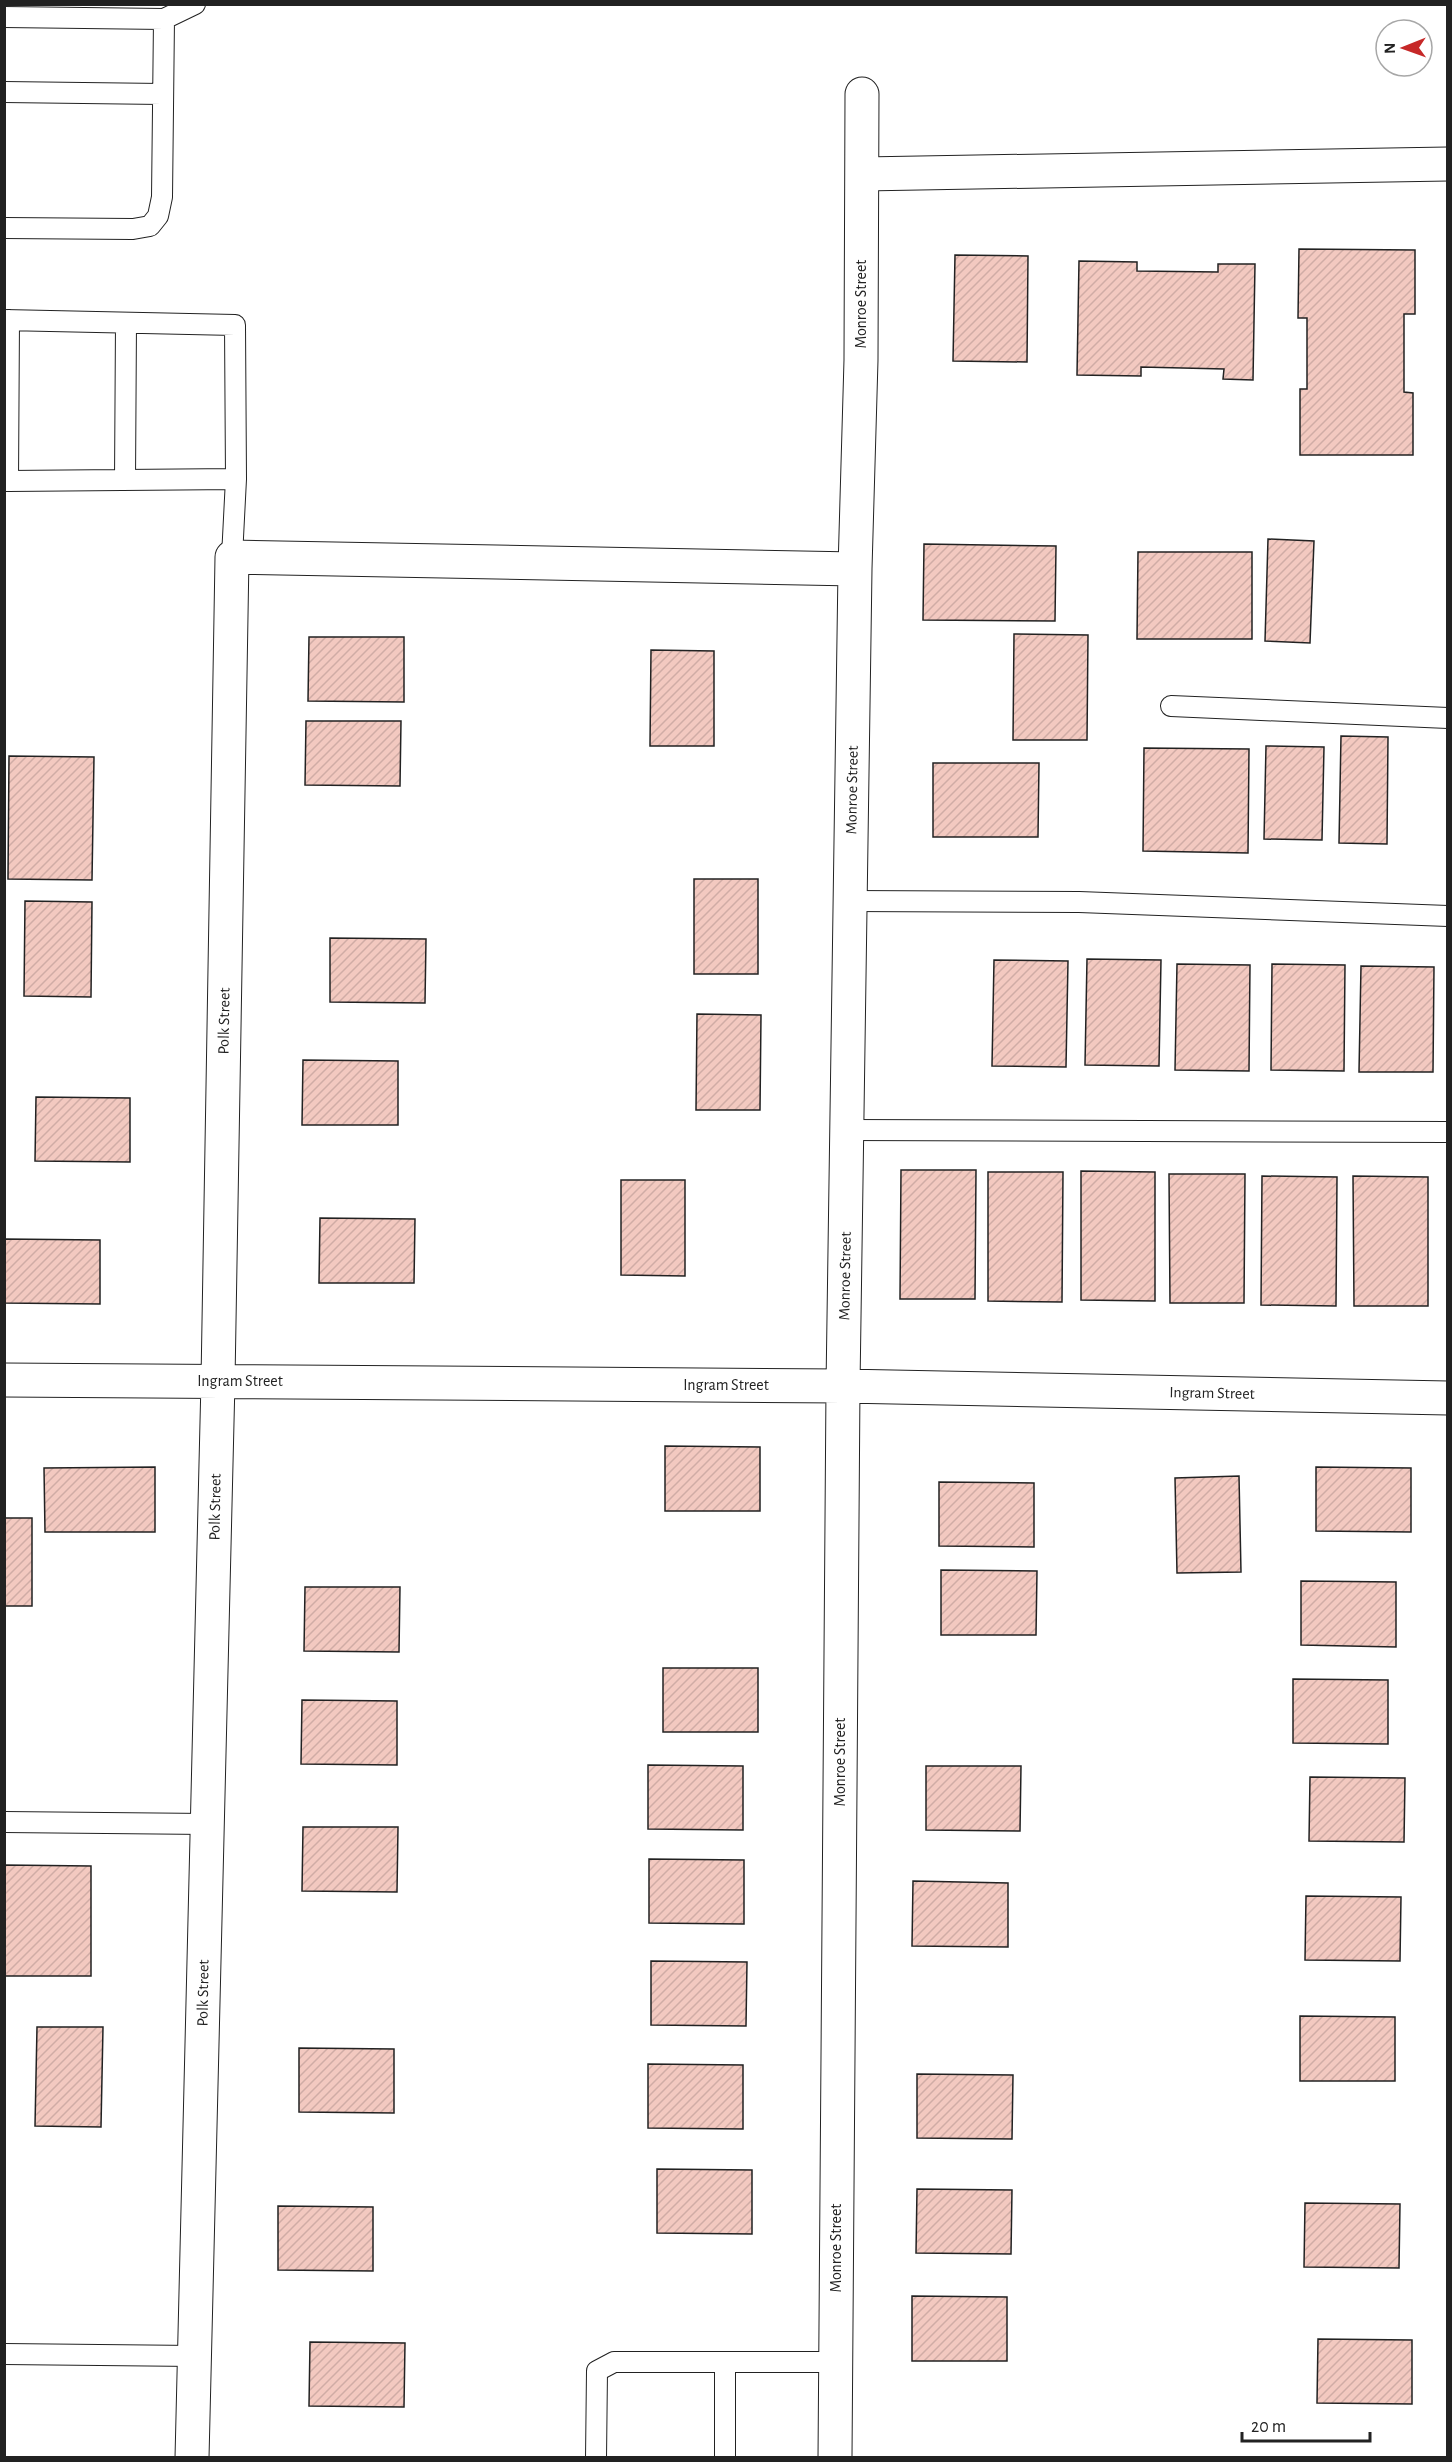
<svg xmlns="http://www.w3.org/2000/svg" width="1452" height="2462" font-family="'Alegreya Sans',sans-serif">
	<style>
		.building { fill: url(#building-hatch); stroke: #222; stroke-width: 1.5 }
		.lines { fill: none; stroke-linecap: round; stroke-linejoin: round }
		.lane-casing { stroke: #222; stroke-width: 22 }
		.street-casing { stroke: #222; stroke-width: 35 }
		.lane { stroke: #fff; stroke-width: 20 }
		.street { stroke: #fff; stroke-width: 33 }
		.labels { text-anchor: middle; dominant-baseline: central; stroke-width: 4.5; stroke-linejoin: round; paint-order: stroke }
		.street-label { font-size: 16px; fill: #222; stroke: #fff }
	</style>
	<defs>
		<pattern id="building-hatch" width="6" height="6" patternUnits="userSpaceOnUse" patternTransform="scale(1.5)"><rect width="6" height="6" fill="#f3c9c0"/><path d="M-1 1l2-2M0 6l6-6M5 7l2-2" fill="none" stroke="#d0aca5"/></pattern>
	</defs>
	<rect width="100%" height="100%" fill="#fff"/>
	<!-- building -->
	<path class="building" d="M 1299,249 L 1415,250 L 1415,314 L 1404,314 L 1404,392 L 1413,393 L 1413,455 L 1300,455 L 1300,389 L 1307,389 L 1307,318 L 1298,318 Z
		M 955,255 L 1028,256 L 1027,362 L 953,361 Z
		M 1079,261 L 1137,262 L 1137,271 L 1218,272 L 1218,264 L 1255,264 L 1253,380 L 1223,379 L 1224,369 L 1141,367 L 1141,376 L 1077,375 Z
		M 1268,539 L 1314,541 L 1310,643 L 1265,641 Z
		M 924,544 L 1056,546 L 1055,621 L 923,620 Z
		M 1138,552 L 1252,552 L 1252,639 L 1137,639 Z
		M 1014,634 L 1088,635 L 1087,740 L 1013,740 Z
		M 309,637 L 404,637 L 404,702 L 308,701 Z
		M 651,650 L 714,651 L 714,746 L 650,746 Z
		M 306,721 L 401,721 L 400,786 L 305,785 Z
		M 1341,736 L 1388,737 L 1387,844 L 1339,843 Z
		M 1266,746 L 1324,747 L 1322,840 L 1264,839 Z
		M 1144,748 L 1249,749 L 1248,853 L 1143,851 Z
		M 9,756 L 94,757 L 92,880 L 8,879 Z
		M 933,763 L 1039,763 L 1038,837 L 933,837 Z
		M 694,879 L 758,879 L 758,974 L 694,974 Z
		M 25,901 L 92,902 L 91,997 L 24,996 Z
		M 330,938 L 426,939 L 425,1003 L 330,1002 Z
		M 1087,959 L 1161,960 L 1159,1066 L 1085,1065 Z
		M 994,960 L 1068,961 L 1066,1067 L 992,1066 Z
		M 1177,964 L 1250,965 L 1249,1071 L 1175,1070 Z
		M 1272,964 L 1345,965 L 1344,1071 L 1271,1070 Z
		M 1361,966 L 1434,967 L 1433,1072 L 1359,1072 Z
		M 697,1014 L 761,1015 L 760,1110 L 696,1110 Z
		M 303,1060 L 398,1061 L 398,1125 L 302,1125 Z
		M 36,1097 L 130,1098 L 130,1162 L 35,1161 Z
		M 901,1170 L 976,1170 L 975,1299 L 900,1299 Z
		M 1081,1171 L 1155,1172 L 1155,1301 L 1081,1300 Z
		M 988,1172 L 1063,1172 L 1062,1302 L 988,1301 Z
		M 1169,1174 L 1245,1174 L 1244,1303 L 1170,1303 Z
		M 1262,1176 L 1337,1177 L 1336,1306 L 1261,1305 Z
		M 1353,1176 L 1428,1177 L 1428,1306 L 1354,1306 Z
		M 621,1180 L 685,1180 L 685,1276 L 621,1275 Z
		M 320,1218 L 415,1219 L 414,1283 L 319,1283 Z
		M 5,1239 L 100,1240 L 100,1304 L 4,1303 Z
		M 665,1446 L 760,1447 L 760,1511 L 665,1511 Z
		M 155,1467 L 155,1532 L 45,1532 L 44,1468 Z
		M 1316,1467 L 1411,1468 L 1411,1532 L 1316,1531 Z
		M 1239,1476 L 1241,1572 L 1177,1573 L 1175,1478 Z
		M 939,1482 L 1034,1483 L 1034,1547 L 939,1546 Z
		M 4,1518 L 32,1518 L 32,1606 L 4,1606 Z
		M 941,1570 L 1037,1571 L 1036,1635 L 941,1635 Z
		M 1301,1581 L 1396,1582 L 1396,1647 L 1301,1645 Z
		M 305,1587 L 400,1587 L 399,1652 L 304,1651 Z
		M 663,1668 L 758,1668 L 758,1732 L 663,1732 Z
		M 1293,1679 L 1388,1680 L 1388,1744 L 1293,1743 Z
		M 302,1700 L 397,1701 L 397,1765 L 301,1764 Z
		M 648,1765 L 743,1766 L 743,1830 L 648,1829 Z
		M 926,1766 L 1021,1766 L 1020,1831 L 926,1830 Z
		M 1310,1777 L 1405,1778 L 1404,1842 L 1309,1841 Z
		M 303,1827 L 398,1827 L 397,1892 L 302,1891 Z
		M 649,1859 L 744,1860 L 744,1924 L 649,1923 Z
		M 4,1865 L 91,1866 L 91,1976 L 4,1976 Z
		M 913,1881 L 1008,1883 L 1008,1947 L 912,1946 Z
		M 1306,1896 L 1401,1897 L 1400,1961 L 1305,1960 Z
		M 651,1961 L 747,1962 L 746,2026 L 651,2025 Z
		M 1300,2016 L 1395,2017 L 1395,2081 L 1300,2081 Z
		M 37,2027 L 103,2027 L 101,2127 L 35,2126 Z
		M 299,2048 L 394,2049 L 394,2113 L 299,2112 Z
		M 648,2064 L 743,2065 L 743,2129 L 648,2128 Z
		M 917,2074 L 1013,2075 L 1012,2139 L 917,2138 Z
		M 657,2169 L 752,2170 L 752,2234 L 657,2233 Z
		M 917,2189 L 1012,2190 L 1011,2254 L 916,2253 Z
		M 1305,2203 L 1400,2204 L 1399,2268 L 1304,2267 Z
		M 278,2206 L 373,2207 L 373,2271 L 278,2270 Z
		M 912,2296 L 1007,2297 L 1007,2361 L 912,2361 Z
		M 1318,2339 L 1412,2340 L 1412,2404 L 1317,2403 Z
		M 310,2342 L 405,2343 L 404,2407 L 309,2406 Z"/>
	<g class="lines">
		<defs>
			<path id="lane" d="M 4,17 L 164,19 L 195,4
				M 4,92 L 162,94
				M 4,228 L 133,229 L 150,226 L 158,216 L 162,197 L 164,19
				M 4,320 L 235,325 L 236,479 L 232,557
				M 125,480 L 126,323
				M 4,481 L 8,481 L 9,320
				M 8,481 L 236,479
				M 1171,706 L 1448,718
				M 850,901 L 1079,902 L 1448,916
				M 847,1130 L 1448,1132
				M 4,1822 L 207,1824
				M 4,2354 L 195,2356
				M 596,2458 L 597,2371 L 614,2362 L 835,2362
				M 725,2458 L 725,2363"/>
			<path id="street" d="M 863,174 L 1448,164
				M 4,1380 L 843,1386 L 1448,1398
				M 192,2458 L 218,1381 L 232,557 L 855,569
				M 835,2458 L 843,1386 L 855,569 L 861,360 L 862,94"/>
		</defs>
		<!-- lane casing -->
		<use href="#lane" class="lane-casing"/>
		<!-- street casing -->
		<use href="#street" class="street-casing"/>
		<!-- lane -->
		<use href="#lane" class="lane"/>
		<!-- street -->
		<use href="#street" class="street"/>
	</g>
	<g class="labels">
		<!-- street labels -->
		<g class="street-label">
			<text transform="translate(861 304) rotate(-90)">Monroe Street</text>
			<text transform="translate(852 790) rotate(-89)">Monroe Street</text>
			<text transform="translate(224 1021) rotate(-89)">Polk Street</text>
			<text transform="translate(845 1276) rotate(-89)">Monroe Street</text>
			<text x="240" y="1381">Ingram Street</text>
			<text x="726" y="1385">Ingram Street</text>
			<text transform="translate(1212 1393) rotate(1)">Ingram Street</text>
			<text transform="translate(215 1507) rotate(-89)">Polk Street</text>
			<text transform="translate(840 1762) rotate(-90)">Monroe Street</text>
			<text transform="translate(203 1993) rotate(-89)">Polk Street</text>
			<text transform="translate(836 2248) rotate(-90)">Monroe Street</text>
		</g>
	</g>
	<!-- border -->
	<rect width="1452" height="2462" fill="none" stroke="#222222" stroke-width="12"/>
	<!-- north arrow -->
	<g transform="translate(1404 48) rotate(269)"><circle r="28" fill="#ffffff" stroke="#a7a7a7" stroke-width="1.5"/>
	<path d="M0-4.5L10 22L0 15L-10 22Z" fill="#c62828"/>
	<text y="-9" font-size="16" font-weight="bold" text-anchor="middle" fill="#222222">N</text>
	</g>
	<!-- scale -->
	<path d="M1242 2432v9h128v-9" fill="none" stroke="#222222" stroke-width="3"/>
	<text x="1251" y="2432" font-size="18" fill="#222222" stroke="#ffffff" stroke-width="4.5" paint-order="stroke">20 m</text>
</svg>
